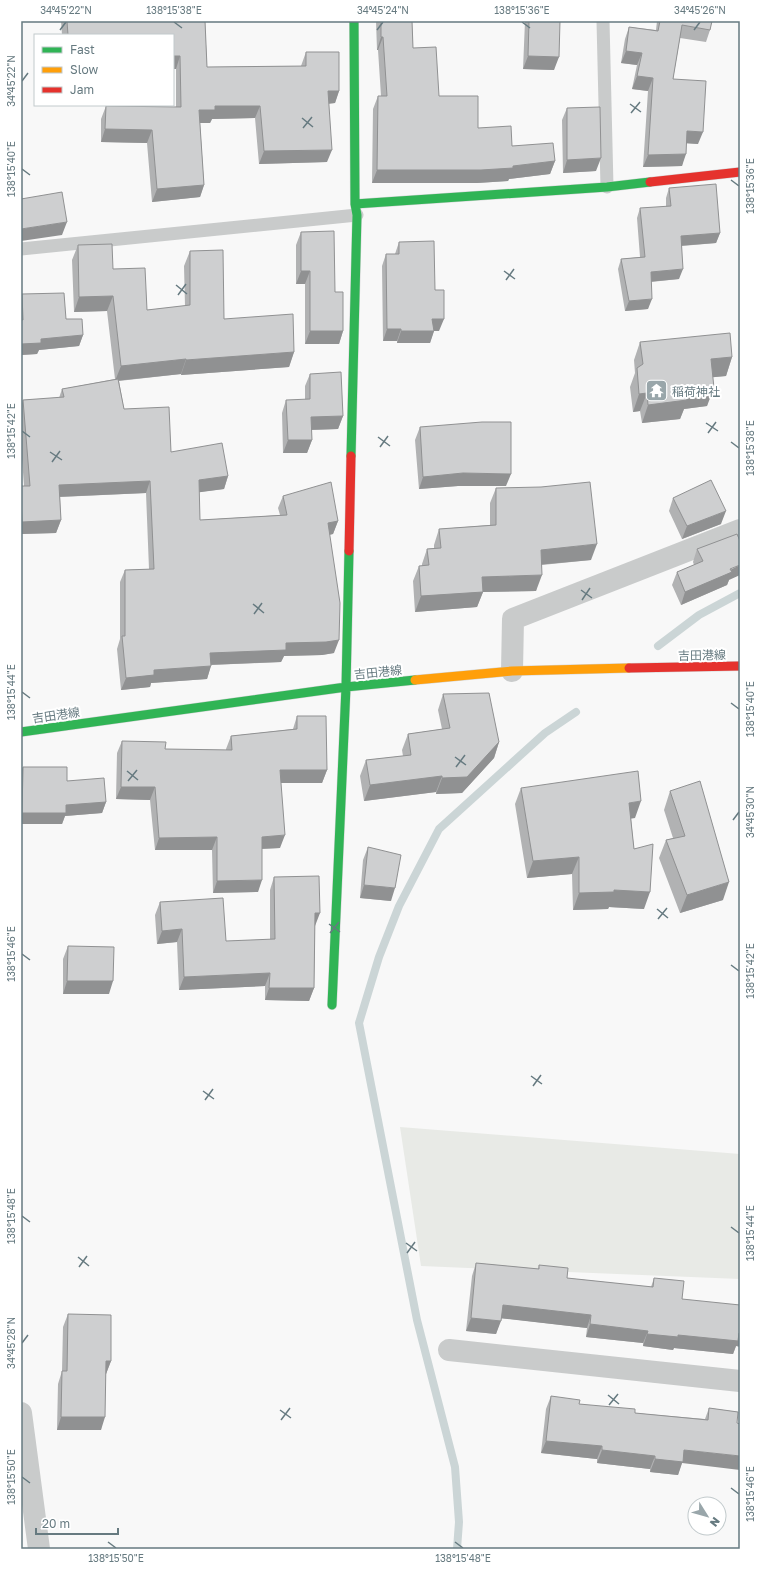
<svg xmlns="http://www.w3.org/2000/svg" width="761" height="1570" font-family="'Golos Text','Noto Sans JP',sans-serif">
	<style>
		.green { fill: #e8eae6 }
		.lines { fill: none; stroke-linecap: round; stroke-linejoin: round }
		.stream { stroke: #cbd5d6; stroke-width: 8 }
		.fast-casing { stroke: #d3d4d5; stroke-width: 10 }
		.slow-casing { stroke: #d3d4d5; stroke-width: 10 }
		.jam-casing { stroke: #d3d4d5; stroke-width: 10 }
		.lane { stroke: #c9cbcb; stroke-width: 13 }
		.street { stroke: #c9cbcb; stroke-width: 22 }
		.fast { stroke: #30b455; stroke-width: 9 }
		.slow { stroke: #ff9f0a; stroke-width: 9 }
		.jam { stroke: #e5322d; stroke-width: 9 }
		.wall { fill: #b1b2b3 }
		.shaded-wall { fill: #909192 }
		.building { fill: #cecfd0; stroke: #909192 }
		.ticks { fill: none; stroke: #667a80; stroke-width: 1.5 }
		.labels { text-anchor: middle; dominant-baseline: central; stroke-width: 4; stroke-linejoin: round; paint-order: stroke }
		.poi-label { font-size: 12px; fill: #667a80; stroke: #fff; text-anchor: start }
		.street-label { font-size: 12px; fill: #667a80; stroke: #fff }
		.neatline { fill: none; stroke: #667a80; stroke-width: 1.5 }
		.ticks-label { font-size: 10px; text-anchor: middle; fill: #667a80 }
	</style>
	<rect width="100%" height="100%" fill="#f8f8f8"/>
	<!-- green -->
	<path class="green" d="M 400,1127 L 740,1154 L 740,1279 L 421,1266 Z"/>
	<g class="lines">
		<!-- stream -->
		<path class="stream" d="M 658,646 L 699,615 L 740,593
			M 457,1549 L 459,1522 L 455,1467 L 417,1320 L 359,1023 L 379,957 L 399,906 L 439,829 L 545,733 L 576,712"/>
		<defs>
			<path id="fast" d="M 355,204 L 607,187 L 650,182
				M 351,456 L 357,215 L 355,204 L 354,21
				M 21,732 L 346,687 L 415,680
				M 332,1005 L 346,687 L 349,551"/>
			<path id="slow" d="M 415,680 L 512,671 L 629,668"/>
			<path id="jam" d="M 650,182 L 740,172
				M 349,551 L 351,456
				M 629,668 L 740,666"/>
		</defs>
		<!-- fast casing -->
		<use href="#fast" class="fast-casing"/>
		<!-- slow casing -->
		<use href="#slow" class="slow-casing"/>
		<!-- jam casing -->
		<use href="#jam" class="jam-casing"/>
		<!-- lane -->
		<path class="lane" d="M 603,21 L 607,187
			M 21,249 L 357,215"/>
		<!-- street -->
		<path class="street" d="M 512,671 L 513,619 L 740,530
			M 449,1350 L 740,1381
			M 21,1413 L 39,1549"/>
		<!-- fast -->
		<use href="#fast" class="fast"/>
		<!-- slow -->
		<use href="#slow" class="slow"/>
		<!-- jam -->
		<use href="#jam" class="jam"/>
	</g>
	<!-- wall -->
	<path class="wall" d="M 61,21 L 205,21 L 207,67 L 301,66 L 306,52 L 339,91 L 335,103 L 328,104 L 327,162 L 259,164 L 255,118 L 212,119 L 210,123 L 200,123 L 204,185 L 200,197 L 152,202 L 147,143 L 101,142 L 101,119 L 106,106 L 176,107 L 176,69 L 173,35 L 62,35 Z
		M 376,21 L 412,21 L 413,48 L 439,96 L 478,128 L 512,146 L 555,161 L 550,174 L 509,179 L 508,181 L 477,183 L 372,183 L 373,109 L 378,96 L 381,96 L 378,50 L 377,50 Z
		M 525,21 L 560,21 L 554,70 L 523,69 Z
		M 657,21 L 712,21 L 710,30 L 706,42 L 680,38 L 673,79 L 698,144 L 686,143 L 682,166 L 643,167 L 648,91 L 632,89 L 637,65 L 621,63 L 625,39 L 629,27 L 656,30 Z
		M 567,108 L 596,171 L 563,173 L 562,120 Z
		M 669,188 L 720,233 L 716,243 L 682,246 L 679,279 L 651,282 L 648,309 L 625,311 L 618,269 L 621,259 L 640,257 L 637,218 L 640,208 L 666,207 L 666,198 Z
		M 301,232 L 343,331 L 339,344 L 305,344 L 305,284 L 296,284 L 296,245 Z
		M 399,242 L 435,290 L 439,331 L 434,331 L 430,343 L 397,343 L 397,341 L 383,341 L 382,266 L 386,254 L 395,254 Z
		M 78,245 L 113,269 L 147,310 L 185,306 L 184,266 L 190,251 L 224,319 L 294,352 L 289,367 L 181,375 L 181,374 L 119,381 L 124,409 L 171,452 L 228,476 L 224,489 L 199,492 L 200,520 L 280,515 L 278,508 L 283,496 L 338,521 L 333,534 L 329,535 L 334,653 L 322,655 L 284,656 L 281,662 L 211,665 L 207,679 L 151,683 L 150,687 L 121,690 L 117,649 L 120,639 L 120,582 L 125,570 L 149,569 L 146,493 L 60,497 L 61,520 L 56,533 L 21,534 L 21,486 L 24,486 L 21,445 L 21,406 L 23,400 L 59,398 L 62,389 L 115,379 L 107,311 L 74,312 L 72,260 Z
		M 22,294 L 66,319 L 83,335 L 79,346 L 39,350 L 37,354 L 21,355 L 21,298 Z
		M 640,342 L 732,357 L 726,376 L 713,377 L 707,406 L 684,409 L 680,419 L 642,423 L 640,411 L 633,412 L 630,387 L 635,373 L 634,360 Z
		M 310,374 L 343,416 L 338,429 L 311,430 L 312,440 L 307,453 L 283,453 L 282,413 L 286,400 L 305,400 L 305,386 Z
		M 420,427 L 506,486 L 458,486 L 419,489 L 415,440 Z
		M 496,488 L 591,560 L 542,565 L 536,591 L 483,592 L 477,607 L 415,612 L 413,581 L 419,566 L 422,566 L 422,564 L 427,549 L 434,548 L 434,545 L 439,529 L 490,525 L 490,503 Z
		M 673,498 L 721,524 L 682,539 L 669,511 Z
		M 697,549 L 729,580 L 727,585 L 681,605 L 672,585 L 677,572 L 694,565 L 693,562 Z
		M 443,694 L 499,742 L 494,758 L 462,793 L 436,794 L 436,792 L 364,801 L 360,776 L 366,760 L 403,756 L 402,750 L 408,734 L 442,729 L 438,710 Z
		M 297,716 L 327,770 L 322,783 L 281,783 L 280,848 L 262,849 L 258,892 L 213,893 L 212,850 L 155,850 L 150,800 L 116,799 L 117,753 L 122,741 L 165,749 L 226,750 L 226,749 L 231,736 L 293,729 Z
		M 23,767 L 67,781 L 106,802 L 102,813 L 65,816 L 62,824 L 21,824 L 21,771 Z
		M 521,788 L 635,818 L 631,818 L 634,849 L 644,909 L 609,907 L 608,909 L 573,910 L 572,874 L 527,878 L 515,804 Z
		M 670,791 L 723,900 L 680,913 L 659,858 L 666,840 L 673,838 L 664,810 Z
		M 368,847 L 391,901 L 360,898 L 363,860 Z
		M 274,877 L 315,926 L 314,988 L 309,1001 L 265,1000 L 265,986 L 179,990 L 177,942 L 157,944 L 155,915 L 160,902 L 226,941 L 270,940 L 270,890 Z
		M 68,946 L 109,994 L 63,994 L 63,959 Z
		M 476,1263 L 538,1269 L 539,1265 L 567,1278 L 651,1287 L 654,1278 L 682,1299 L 736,1346 L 733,1354 L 674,1348 L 673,1350 L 643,1346 L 643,1343 L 586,1337 L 587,1328 L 501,1318 L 496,1334 L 466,1331 L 472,1276 Z
		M 68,1314 L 111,1361 L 106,1374 L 101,1430 L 57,1430 L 58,1384 L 62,1371 L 63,1327 Z
		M 551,1396 L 579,1404 L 635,1413 L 705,1419 L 709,1408 L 738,1412 L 682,1463 L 678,1475 L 650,1472 L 650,1469 L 597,1463 L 597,1459 L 541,1453 L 546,1409 Z"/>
	<!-- shaded-wall -->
	<path class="shaded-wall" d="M 381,37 L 383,37 L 378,50 L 377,50 Z
		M 626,51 L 642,53 L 637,65 L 621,63 Z
		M 173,56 L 180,56 L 176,69 L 173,69 Z
		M 528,56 L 559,57 L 554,70 L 523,69 Z
		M 637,76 L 653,78 L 648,91 L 632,89 Z
		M 328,91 L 339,91 L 335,103 L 323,104 Z
		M 215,106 L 260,106 L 255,118 L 212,119 L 210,123 L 194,123 L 199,110 Z
		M 105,129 L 152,130 L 147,143 L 101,142 Z
		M 687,131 L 703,132 L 698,144 L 682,143 Z
		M 332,150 L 327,162 L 259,164 L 264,151 Z
		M 686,154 L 682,166 L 643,167 L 648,155 Z
		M 601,158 L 596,171 L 563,173 L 567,160 Z
		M 555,161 L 550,174 L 509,179 L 508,181 L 477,183 L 372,183 L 377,170 L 513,166 Z
		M 204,185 L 200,197 L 152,202 L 157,189 Z
		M 67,222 L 62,235 L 21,241 L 21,229 Z
		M 720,233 L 716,243 L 677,246 L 681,236 Z
		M 683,269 L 679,279 L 647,282 L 651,272 Z
		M 301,271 L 310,271 L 305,284 L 296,284 Z
		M 113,296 L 107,311 L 74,312 L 79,297 Z
		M 652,299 L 648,309 L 625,311 L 629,301 Z
		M 432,319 L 444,319 L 439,331 L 428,331 Z
		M 387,329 L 401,329 L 397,341 L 383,341 Z
		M 310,331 L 343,331 L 339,344 L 305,344 Z
		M 401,331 L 434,331 L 430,343 L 397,343 Z
		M 83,335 L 79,346 L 39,350 L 37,354 L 21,355 L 21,344 L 41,339 Z
		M 294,352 L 289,367 L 181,375 L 186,360 Z
		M 732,357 L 726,376 L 705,378 L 711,359 Z
		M 186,359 L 181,374 L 115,381 L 121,366 Z
		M 714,388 L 707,406 L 684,409 L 680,419 L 642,423 L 648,405 L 686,391 Z
		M 647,393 L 640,411 L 633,412 L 639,394 Z
		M 343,416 L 338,429 L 306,430 L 311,417 Z
		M 288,440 L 312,440 L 307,453 L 283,453 Z
		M 463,473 L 511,474 L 506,486 L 458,486 L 419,489 L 423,477 Z
		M 228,476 L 224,489 L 194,493 L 199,480 Z
		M 150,481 L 146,493 L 55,497 L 59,485 Z
		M 726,511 L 721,524 L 682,539 L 687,526 Z
		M 61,520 L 56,533 L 21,534 L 21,524 L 22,522 Z
		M 338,521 L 333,534 L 323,536 L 328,523 Z
		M 597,544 L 591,560 L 536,565 L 541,550 Z
		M 740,565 L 740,575 L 729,580 L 727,585 L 681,605 L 685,592 Z
		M 542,575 L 536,591 L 483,592 L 477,607 L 415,612 L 421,596 L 482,577 Z
		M 339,640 L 334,653 L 322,655 L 284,656 L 281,662 L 206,665 L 210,653 L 286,643 Z
		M 211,666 L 207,679 L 151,683 L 150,687 L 121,690 L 126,678 L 154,670 Z
		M 499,742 L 494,758 L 462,793 L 436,794 L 442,778 Z
		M 280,770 L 327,770 L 322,783 L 276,783 Z
		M 442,776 L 436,792 L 364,801 L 370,785 Z
		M 121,787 L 155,787 L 150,800 L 116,799 Z
		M 641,801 L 635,818 L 623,820 L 629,803 Z
		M 106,802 L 102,813 L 65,816 L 62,824 L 21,824 L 21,816 L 22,813 L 66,805 Z
		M 285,835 L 280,848 L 257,849 L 262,837 Z
		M 217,837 L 212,850 L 155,850 L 159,838 Z
		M 579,857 L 572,874 L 527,878 L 533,861 Z
		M 262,880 L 258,892 L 213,893 L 217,881 Z
		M 729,882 L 723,900 L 680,913 L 687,895 Z
		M 364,885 L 395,888 L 391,901 L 360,898 Z
		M 614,890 L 650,892 L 644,909 L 609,907 L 608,909 L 573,910 L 579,893 Z
		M 315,913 L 320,913 L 315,926 L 310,926 Z
		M 182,929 L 177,942 L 157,944 L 162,931 Z
		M 270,973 L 265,986 L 179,990 L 184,977 Z
		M 67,981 L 113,981 L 109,994 L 63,994 Z
		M 269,988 L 314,988 L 309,1001 L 265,1000 Z
		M 503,1305 L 591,1315 L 587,1328 L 498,1318 Z
		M 471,1318 L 501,1321 L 496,1334 L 466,1331 Z
		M 590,1324 L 648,1331 L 643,1343 L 586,1337 Z
		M 739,1333 L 740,1334 L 740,1347 L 736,1346 L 733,1354 L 674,1348 L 673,1350 L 643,1346 L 647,1334 L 678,1335 Z
		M 106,1361 L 111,1361 L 106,1374 L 101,1374 Z
		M 61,1417 L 105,1417 L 101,1430 L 57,1430 Z
		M 546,1441 L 602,1446 L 597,1459 L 541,1453 Z
		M 602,1450 L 655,1456 L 650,1469 L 597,1463 Z
		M 684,1450 L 740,1456 L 740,1470 L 682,1463 L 678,1475 L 650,1472 L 655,1459 Z"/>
	<!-- building -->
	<path class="building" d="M 67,21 L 205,21 L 207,67 L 306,66 L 306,52 L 339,52 L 339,91 L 328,91 L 332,150 L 264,151 L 260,106 L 215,106 L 215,110 L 199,110 L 204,185 L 157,189 L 152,130 L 105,129 L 106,106 L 181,107 L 180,56 L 173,56 L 173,35 L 68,35 Z
		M 381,21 L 412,21 L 413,48 L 436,47 L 439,96 L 478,96 L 478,128 L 511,126 L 512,146 L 553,143 L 555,161 L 513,166 L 513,168 L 481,170 L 377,170 L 378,96 L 387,96 L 383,37 L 381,37 Z
		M 529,21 L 560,21 L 559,57 L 528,56 Z
		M 660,21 L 712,21 L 710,30 L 682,25 L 673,79 L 706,81 L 703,132 L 687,131 L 686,154 L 648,155 L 653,78 L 637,76 L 642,53 L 626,51 L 629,27 L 658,31 Z
		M 600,107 L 601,158 L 567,160 L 567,108 Z
		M 716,184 L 720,233 L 681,236 L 683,269 L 651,272 L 652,299 L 629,301 L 621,259 L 645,257 L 640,208 L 671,206 L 669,188 Z
		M 62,192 L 67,222 L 21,229 L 21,199 Z
		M 334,231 L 335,292 L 343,292 L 343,331 L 310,331 L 310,271 L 301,271 L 301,232 Z
		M 434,241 L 435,290 L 444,290 L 444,319 L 432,319 L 434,331 L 401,331 L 401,329 L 387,329 L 386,254 L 399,254 L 399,242 Z
		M 112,244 L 113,269 L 145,268 L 147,310 L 190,305 L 190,251 L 223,250 L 224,319 L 293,314 L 294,352 L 186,360 L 186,359 L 121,366 L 113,296 L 79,297 L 78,245 Z
		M 64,293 L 66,319 L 82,319 L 83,335 L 41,339 L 41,343 L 21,344 L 21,320 L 23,320 L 22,294 Z
		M 730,333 L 732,357 L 711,359 L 714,388 L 686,391 L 687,400 L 648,405 L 647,393 L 639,394 L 637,368 L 643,364 L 640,342 Z
		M 341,372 L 343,416 L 311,417 L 312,440 L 288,440 L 286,400 L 310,399 L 310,374 Z
		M 118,379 L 124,409 L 169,407 L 171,452 L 222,443 L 228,476 L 199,480 L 200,520 L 287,515 L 283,496 L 331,482 L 338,521 L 328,523 L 340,603 L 339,640 L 326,642 L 286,643 L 286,650 L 210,653 L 211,666 L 154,670 L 154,675 L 126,678 L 122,636 L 125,636 L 125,570 L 154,569 L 150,481 L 59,485 L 61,520 L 22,522 L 21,500 L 21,486 L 30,486 L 23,400 L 64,397 L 62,389 Z
		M 482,422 L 511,422 L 511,474 L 463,473 L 423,477 L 420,427 Z
		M 711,480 L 726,511 L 687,526 L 673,498 Z
		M 590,482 L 597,544 L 541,550 L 542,575 L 482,577 L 483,592 L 421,596 L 419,566 L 429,565 L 427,549 L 441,548 L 439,529 L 496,525 L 496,488 L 541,487 Z
		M 737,534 L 740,541 L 740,565 L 730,569 L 732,572 L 685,592 L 677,572 L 703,561 L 697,549 Z
		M 489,693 L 499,742 L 467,777 L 442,778 L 442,776 L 370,785 L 366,760 L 411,755 L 408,734 L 450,728 L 443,694 Z
		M 297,716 L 326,716 L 327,770 L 280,770 L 285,835 L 262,837 L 262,880 L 217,881 L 217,837 L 159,838 L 155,787 L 121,787 L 122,741 L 166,742 L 165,749 L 232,750 L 231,736 L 297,729 Z
		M 23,767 L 67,767 L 67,781 L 104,778 L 106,802 L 66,805 L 66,813 L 22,813 Z
		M 638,771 L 641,801 L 629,803 L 634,849 L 653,844 L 650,892 L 614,890 L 614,892 L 579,893 L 579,857 L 533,861 L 521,788 Z
		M 700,781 L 729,882 L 687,895 L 666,840 L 685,836 L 670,791 Z
		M 368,847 L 401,855 L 395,888 L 364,885 Z
		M 319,876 L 320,913 L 315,913 L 314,988 L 269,988 L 270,973 L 184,977 L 182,929 L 162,931 L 160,902 L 223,898 L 226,941 L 275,939 L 274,877 Z
		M 68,946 L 114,947 L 113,981 L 67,981 Z
		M 476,1263 L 539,1269 L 539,1265 L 568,1268 L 567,1278 L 653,1287 L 654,1278 L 684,1281 L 682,1299 L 740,1305 L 740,1334 L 739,1333 L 738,1341 L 678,1335 L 678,1337 L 647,1334 L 648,1331 L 590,1324 L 591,1315 L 503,1305 L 501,1321 L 471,1318 Z
		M 68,1314 L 111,1315 L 111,1361 L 106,1361 L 105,1417 L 61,1417 L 62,1371 L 67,1371 Z
		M 551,1396 L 580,1400 L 579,1404 L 635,1409 L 635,1413 L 708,1420 L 709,1408 L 738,1412 L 737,1423 L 740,1424 L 740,1456 L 684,1450 L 683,1462 L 655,1459 L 655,1456 L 602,1450 L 602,1446 L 546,1441 Z"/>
	<!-- ticks -->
	<path class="ticks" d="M 174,22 L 182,28M 522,22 L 530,28M 60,30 L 66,22M 377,30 L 383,22M 694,30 L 700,22M 22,81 L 28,73M 630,104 L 641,112M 631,113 L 640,102M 302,118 L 313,127M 303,128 L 312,117M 22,169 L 30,175M 731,180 L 739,186M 504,271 L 515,279M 506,280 L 514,269M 176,285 L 187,294M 178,295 L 186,284M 706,423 L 718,431M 22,431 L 30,437M 708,433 L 716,422M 378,437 L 390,446M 731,442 L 739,448M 380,447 L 388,436M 50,452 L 62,460M 52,462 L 60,451M 581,590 L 592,598M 582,600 L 590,588M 253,604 L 264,613M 254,614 L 262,603M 22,692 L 30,698M 731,703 L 739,709M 455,757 L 466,765M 456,767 L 465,755M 127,771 L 138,780M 128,781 L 137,770M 733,820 L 739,812M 657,909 L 668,918M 658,919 L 667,908M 329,924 L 340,932M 330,933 L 339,922M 22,954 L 30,960M 731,965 L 739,971M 531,1076 L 542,1084M 533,1086 L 541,1075M 203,1091 L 214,1099M 205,1100 L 213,1089M 22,1216 L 30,1222M 731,1227 L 739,1233M 406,1243 L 417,1251M 407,1253 L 415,1242M 78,1257 L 89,1266M 79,1267 L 87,1256M 22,1343 L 28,1335M 608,1395 L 619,1404M 609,1405 L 618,1394M 280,1410 L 291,1418M 281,1420 L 290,1408M 22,1477 L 30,1483M 731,1488 L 739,1494M 108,1542 L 116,1548M 455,1542 L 463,1548"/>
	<!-- icons -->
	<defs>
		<symbol id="temple-square" viewBox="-11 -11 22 22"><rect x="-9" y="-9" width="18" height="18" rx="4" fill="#99a6aa" stroke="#fff"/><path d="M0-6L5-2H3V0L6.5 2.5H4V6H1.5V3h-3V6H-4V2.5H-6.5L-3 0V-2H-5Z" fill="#fff"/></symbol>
	</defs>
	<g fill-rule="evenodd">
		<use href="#temple-square" x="644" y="378" width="25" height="25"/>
	</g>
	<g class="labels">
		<!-- poi labels -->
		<g class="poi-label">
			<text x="672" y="391">稲荷神社</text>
		</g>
		<!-- street labels -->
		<g class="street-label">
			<text transform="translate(702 655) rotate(-1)">吉田港線</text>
			<text transform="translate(378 672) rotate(-6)">吉田港線</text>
			<text transform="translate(56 715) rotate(-8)">吉田港線</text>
		</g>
	</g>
	<!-- border -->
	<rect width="761" height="1570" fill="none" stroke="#ffffff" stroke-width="44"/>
	<!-- legend -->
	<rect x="34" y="34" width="140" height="72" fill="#ffffff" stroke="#c2cacc"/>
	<rect x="42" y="47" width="20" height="6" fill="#30b455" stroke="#c2cacc"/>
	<text x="70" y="54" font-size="12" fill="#667a80">Fast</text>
	<rect x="42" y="67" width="20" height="6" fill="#ff9f0a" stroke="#c2cacc"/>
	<text x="70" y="74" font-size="12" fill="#667a80">Slow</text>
	<rect x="42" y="87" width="20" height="6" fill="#e5322d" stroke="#c2cacc"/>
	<text x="70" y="94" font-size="12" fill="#667a80">Jam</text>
	<!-- north arrow -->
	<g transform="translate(707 1516) rotate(127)"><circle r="19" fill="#ffffff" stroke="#c2cacc"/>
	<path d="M0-3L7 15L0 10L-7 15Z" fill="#99a6aa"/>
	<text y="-6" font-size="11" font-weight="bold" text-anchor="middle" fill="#667a80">N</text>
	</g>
	<!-- scale -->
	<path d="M36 1528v6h82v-6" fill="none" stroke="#667a80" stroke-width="2"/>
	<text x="42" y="1528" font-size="12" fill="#667a80" stroke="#ffffff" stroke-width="3" paint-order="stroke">20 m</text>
	<rect x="22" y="22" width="717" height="1526" class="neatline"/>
	<g class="ticks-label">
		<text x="66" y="14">34°45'22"N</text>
		<text x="174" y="14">138°15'38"E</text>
		<text x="383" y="14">34°45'24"N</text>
		<text x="522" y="14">138°15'36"E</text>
		<text x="700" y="14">34°45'26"N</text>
		<text transform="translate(11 81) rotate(-90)" y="4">34°45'22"N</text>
		<text transform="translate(11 169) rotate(-90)" y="4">138°15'40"E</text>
		<text transform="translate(750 186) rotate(-90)" y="4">138°15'36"E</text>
		<text transform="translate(11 431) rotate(-90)" y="4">138°15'42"E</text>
		<text transform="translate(750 448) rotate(-90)" y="4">138°15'38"E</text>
		<text transform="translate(11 692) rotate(-90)" y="4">138°15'44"E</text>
		<text transform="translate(750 709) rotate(-90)" y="4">138°15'40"E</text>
		<text transform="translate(750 812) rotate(-90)" y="4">34°45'30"N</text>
		<text transform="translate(11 954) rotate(-90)" y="4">138°15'46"E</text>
		<text transform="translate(750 971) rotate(-90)" y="4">138°15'42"E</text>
		<text transform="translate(11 1216) rotate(-90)" y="4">138°15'48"E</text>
		<text transform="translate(750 1233) rotate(-90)" y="4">138°15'44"E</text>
		<text transform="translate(11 1343) rotate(-90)" y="4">34°45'28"N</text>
		<text transform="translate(11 1477) rotate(-90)" y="4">138°15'50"E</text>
		<text transform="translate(750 1494) rotate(-90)" y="4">138°15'46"E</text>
		<text x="116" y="1562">138°15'50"E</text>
		<text x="463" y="1562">138°15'48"E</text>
	</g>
</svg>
